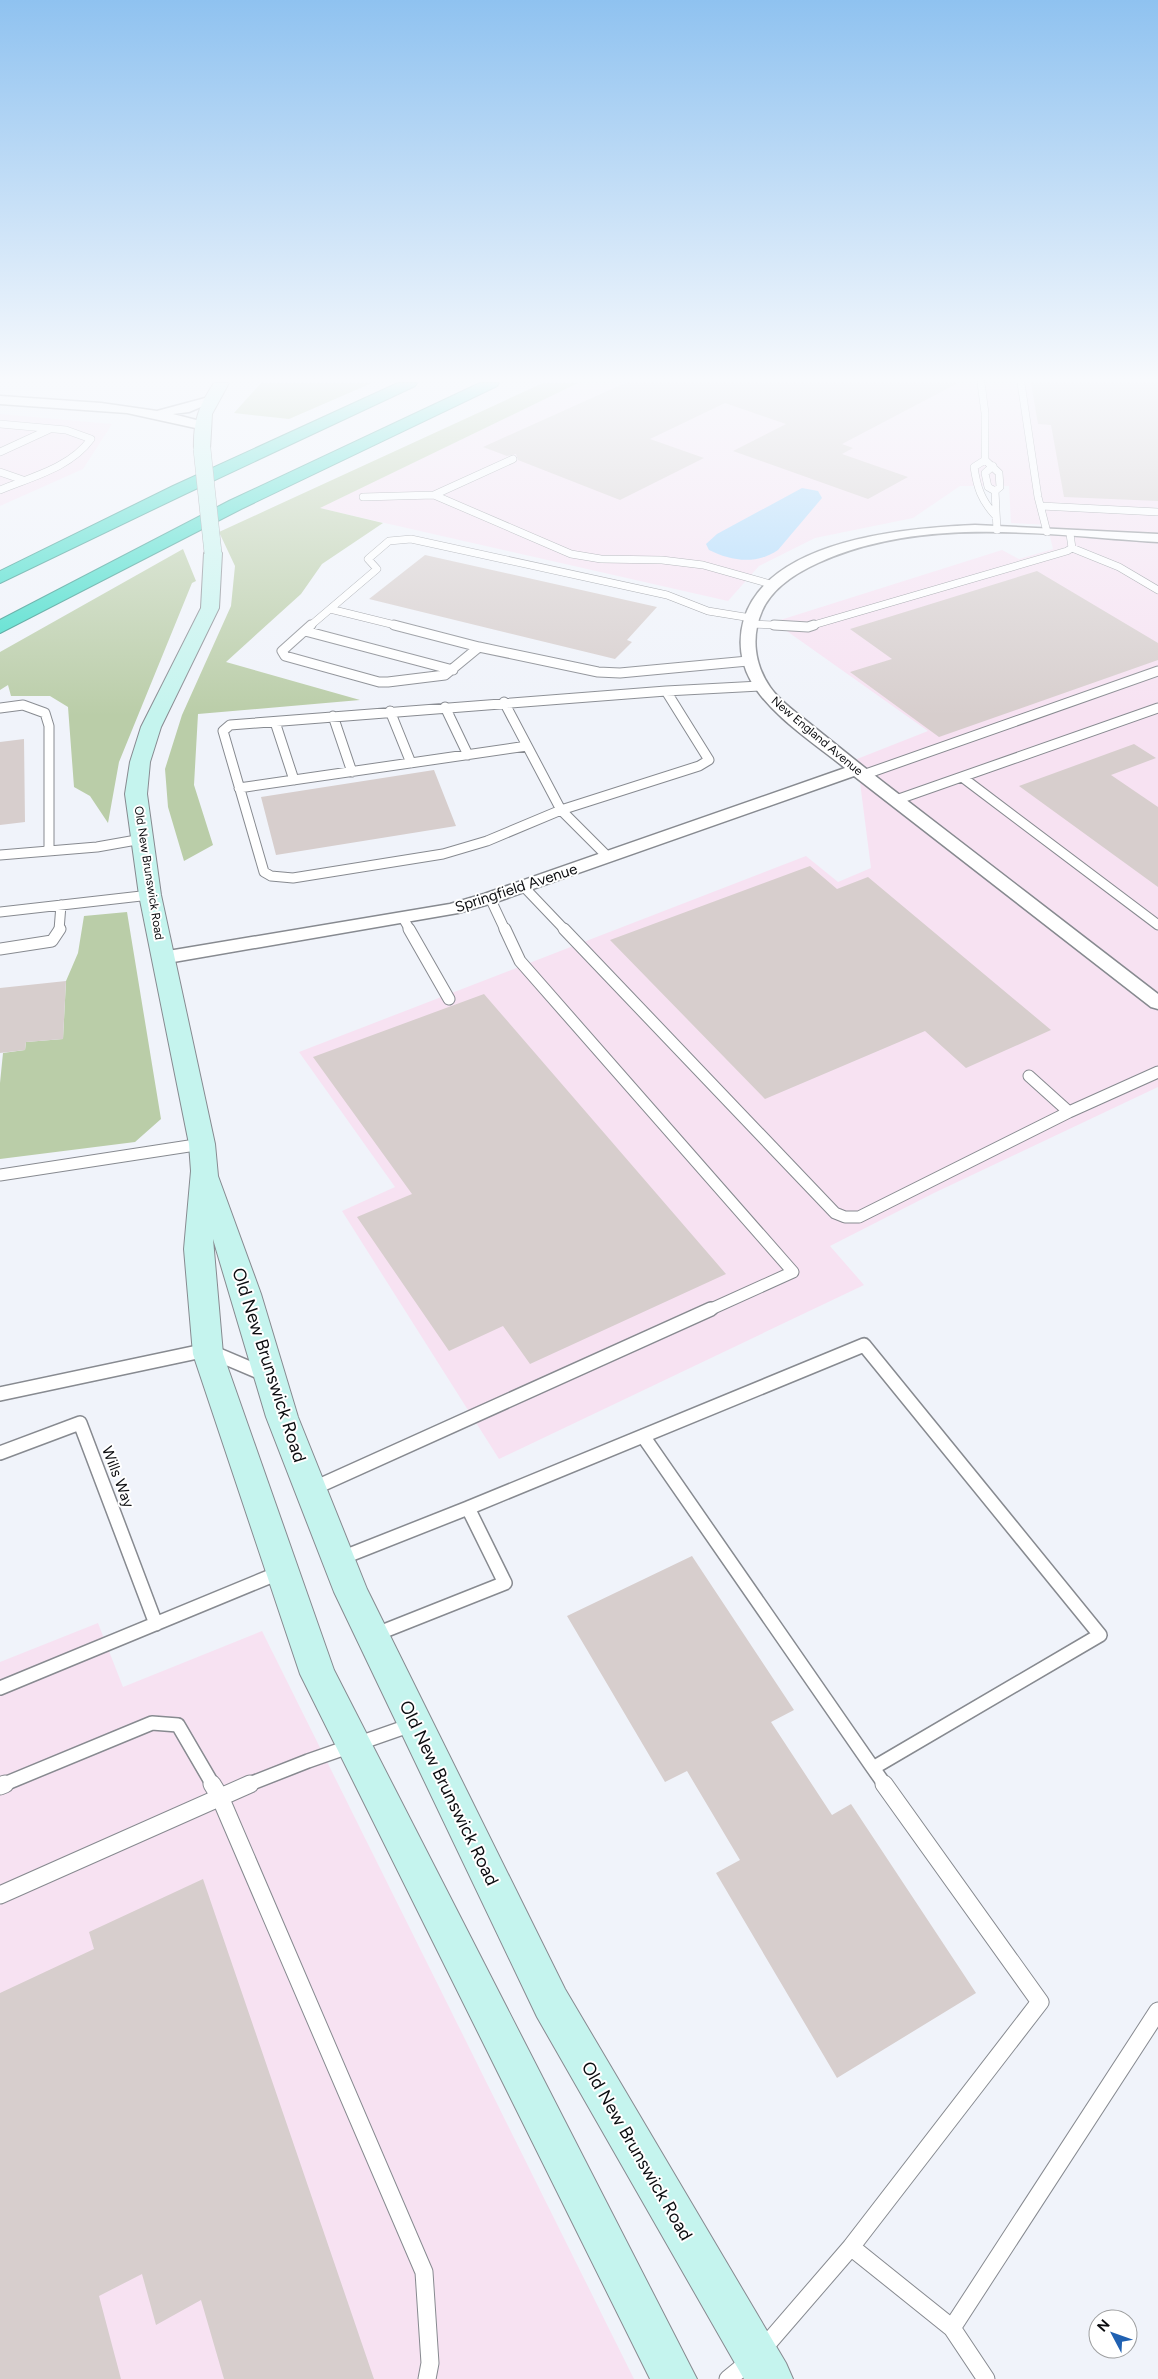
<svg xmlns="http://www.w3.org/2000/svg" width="1158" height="2379" font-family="Figtree,sans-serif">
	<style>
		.industrial { fill: #f7e2f2 }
		.green { fill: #bacda8 }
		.water { fill: #a9d8fb }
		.building { fill: #d7cecd }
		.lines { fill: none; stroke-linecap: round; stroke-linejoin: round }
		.service-far4-casing { stroke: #878a90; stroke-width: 8 }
		.service-far3-casing { stroke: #878a90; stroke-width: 11 }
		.service-far2-casing { stroke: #878a90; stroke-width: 13 }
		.service-far1-casing { stroke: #878a90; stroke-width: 16 }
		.service-casing { stroke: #878a90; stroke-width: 19 }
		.minor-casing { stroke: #878a90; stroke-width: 3 }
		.secondary-casing { stroke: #878a90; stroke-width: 2 }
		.motorway-casing { stroke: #2d9387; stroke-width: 2 }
		.service-far4 { stroke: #fff; stroke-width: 7 }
		.service-far3 { stroke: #fff; stroke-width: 9 }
		.service-far2 { stroke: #fff; stroke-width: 11 }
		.service-far1 { stroke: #fff; stroke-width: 13 }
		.service { stroke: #fff; stroke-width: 17 }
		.minor { fill: #fff; fill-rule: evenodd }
		.secondary { fill: #c5f4ee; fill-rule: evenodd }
		.motorway { fill: #3fdcc8; fill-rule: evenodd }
		.secondary-bridge-casing { stroke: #878a90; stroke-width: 18; stroke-linecap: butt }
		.secondary-bridge { stroke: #c5f4ee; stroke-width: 17 }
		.labels { text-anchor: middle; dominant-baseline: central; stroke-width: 4; stroke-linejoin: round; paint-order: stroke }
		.far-street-label { font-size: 12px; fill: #0b0c0f; stroke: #fff }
		.street-label { font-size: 15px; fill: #0b0c0f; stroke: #fff }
		.near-street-label { font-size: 18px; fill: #0b0c0f; stroke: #fff }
	</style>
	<rect width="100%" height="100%" fill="#f0f3fa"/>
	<!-- industrial -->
	<path class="industrial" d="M 578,383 L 1158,383 L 1158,1087 L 934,1193 L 830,1246 L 864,1285 L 499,1459 L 342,1211 L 395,1187 L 299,1052 L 806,856 L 838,882 L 871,868 L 857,759 L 928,731 L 774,622 L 1002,550 L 1019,559 L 1053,549 L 1047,525 L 1011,523 L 1009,486 L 960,486 L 913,518 L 815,538 L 759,566 L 728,601 L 319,508 Z
		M 0,414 L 112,424 L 83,469 L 0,506 Z
		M 98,1623 L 123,1687 L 262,1631 L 634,2379 L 0,2379 L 0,1662 Z"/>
	<!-- green -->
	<path class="green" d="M 261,383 L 372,383 L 289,419 L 234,413 Z
		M 543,383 L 578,383 L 320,508 L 383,523 L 322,564 L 301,594 L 226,662 L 360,700 L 198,714 L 194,785 L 213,845 L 184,861 L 168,807 L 165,769 L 182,715 L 231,606 L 235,566 L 219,532 Z
		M 183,549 L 196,581 L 192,583 L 119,762 L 108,823 L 90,796 L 74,787 L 68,707 L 50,696 L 11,696 L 8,685 L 0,690 L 0,652 Z
		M 127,912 L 161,1119 L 135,1142 L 0,1159 L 0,1083 L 3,1053 L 25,1050 L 26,1042 L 63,1039 L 66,981 L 78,953 L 84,916 Z"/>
	<!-- water -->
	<path class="water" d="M 802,488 L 818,491 L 822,498 L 778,550 C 756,565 731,561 709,550 L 706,544 L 717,534 Z"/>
	<!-- building -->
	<path class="building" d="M 625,383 L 958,383 L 842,444 L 853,448 L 842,454 L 908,477 L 868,499 L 733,451 L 786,424 L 725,403 L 650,439 L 704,458 L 620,500 L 518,460 L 516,454 L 507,456 L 483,447 Z
		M 1031,383 L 1158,383 L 1158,501 L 1064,497 L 1051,425 L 1038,424 Z
		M 425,555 L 657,607 L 627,640 L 632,642 L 615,659 L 369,599 Z
		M 1037,571 L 1158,643 L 1158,660 L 939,737 L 850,672 L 892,659 L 850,629 Z
		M 24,739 L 25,822 L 0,825 L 0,742 Z
		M 1134,744 L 1156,758 L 1111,775 L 1158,807 L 1158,887 L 1019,786 Z
		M 434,770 L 456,826 L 276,855 L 261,797 Z
		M 810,866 L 837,889 L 868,877 L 1051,1030 L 966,1068 L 925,1031 L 765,1099 L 610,940 Z
		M 66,981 L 63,1039 L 26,1042 L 25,1050 L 0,1053 L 0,988 Z
		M 484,994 L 726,1274 L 530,1364 L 503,1326 L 449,1351 L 357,1217 L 412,1194 L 313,1057 Z
		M 692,1556 L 794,1710 L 771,1722 L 832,1815 L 851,1804 L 976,1993 L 837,2078 L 716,1873 L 740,1860 L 687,1771 L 665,1782 L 567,1616 Z
		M 203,1879 L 374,2379 L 224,2379 L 201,2300 L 156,2325 L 142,2274 L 99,2296 L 121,2379 L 0,2379 L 0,1993 L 94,1949 L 89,1932 Z"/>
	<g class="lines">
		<defs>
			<path id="service-far4" d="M 981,383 L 985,413 L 985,460
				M 1021,383 L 1038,497 L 1047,532
				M 0,424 L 66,430 L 91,439 C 70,468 31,477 0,490
				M 0,452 L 50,429
				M 513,459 L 434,495 L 571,554 L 601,559 L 662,560 L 703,565 L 774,585
				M 985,460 L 999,473 L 1000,487 L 995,491 L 997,530
				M 985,460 L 974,467 C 977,487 981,500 995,515
				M 993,466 L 985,473 L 988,487 L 995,491
				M 0,472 L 23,480
				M 363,497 L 434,495
				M 1041,506 L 1158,512
				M 1072,548 L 1119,567 L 1158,590
				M 330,609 L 377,569 L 368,559 L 389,541 L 411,539 L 667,595 L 708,611 L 751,618
				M 750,624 L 798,626
				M 310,626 L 330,609 L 399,626
				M 810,626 L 1067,551 L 1072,548 L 1070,534"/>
			<path id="service-far3" d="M 311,625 L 282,651 L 285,656 L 379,682 L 388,682 L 445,675 L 479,647
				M 394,625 L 479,647
				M 774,625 L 808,627 L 814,625
				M 305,631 L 453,670
				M 479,647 L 598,672 L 620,673 L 748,661
				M 666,691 L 709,760 L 699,766 L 561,810 L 487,841 L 443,854 L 293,878 L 271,876 L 264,872 L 223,731 L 230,725 Z
				M 666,691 L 760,686
				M 504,702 L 561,810 L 608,857
				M 445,707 L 468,755
				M 0,708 L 23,705 L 45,713 L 49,726 L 49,851
				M 390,711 L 411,763
				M 333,716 L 352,772
				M 275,722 L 294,780
				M 863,775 L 1158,671
				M 962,777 L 1158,925
				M 239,788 L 527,746
				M 896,800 L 1158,708
				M 0,855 L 97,847 L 142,839
				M 524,887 L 565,930
				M 490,898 L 505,930
				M 0,912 L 150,895
				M 403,918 L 410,930
				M 59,930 L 61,905"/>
			<path id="service-far2" d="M 409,929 L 449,999
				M 505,929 L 520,961 L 793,1272 L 709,1310
				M 564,929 L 835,1213 L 845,1217 L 859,1217 L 1069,1112 L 1158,1072
				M 0,949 L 52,941 L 60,929
				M 1029,1076 L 1069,1112
				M 0,1175 L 202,1144"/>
			<path id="service-far1" d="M 0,1394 L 207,1350 L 266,1375
				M 0,1453 L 80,1423 L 156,1624
				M 312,1489 L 711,1309
				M 468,1508 L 864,1345 L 1100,1635 L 873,1768 L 643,1436
				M 339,1559 L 468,1508 L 505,1583 L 374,1635
				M 0,1688 L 281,1572
				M 873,1768 L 885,1785
				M 2,1785 L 152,1723 L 178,1725 L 213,1785
				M 247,1785 L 308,1761 L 414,1724"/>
			<path id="service" d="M 212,1784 L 220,1797 L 424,2272 L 430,2363 L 427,2379
				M 0,1786 L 5,1784
				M 0,1895 L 250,1784
				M 851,2247 L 952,2328 L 986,2379
				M 952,2328 L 1158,2011
				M 762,2350 L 851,2247 L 1040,2002 L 884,1784
				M 728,2379 L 750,2361"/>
			<path id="minor" d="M 0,396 L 101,403 L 157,411 L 209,397 L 215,401 L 189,412 L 173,414 L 204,422 L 206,425 L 204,428 L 200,429 L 127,413 L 0,404 Z
				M 975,525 L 1158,534 L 1158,542 C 1046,535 923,515 818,563 C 796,573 772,588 762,611 C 751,636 754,664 770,687 C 781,703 799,714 814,727 C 840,748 866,769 892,789 C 981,857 1069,926 1158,994 L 1158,1009 L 1151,1007 L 854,776 L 496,902 L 458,913 L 162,964 L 155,962 L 153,958 L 155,954 L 162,952 L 450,904 L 484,894 L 845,768 C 814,743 770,715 751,681 C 740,661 738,640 744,619 C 769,539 906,528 975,525 Z"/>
			<path id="secondary" d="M 214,383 L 229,383 L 212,414 L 210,449 L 202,454 L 194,449 C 193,422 199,405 214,383 Z
				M 213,548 L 219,549 L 222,553 L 219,608 L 161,727 L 150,762 L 147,794 L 161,895 L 215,1144 L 218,1176 L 261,1294 L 298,1417 L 367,1589 L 565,1989 L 786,2363 L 793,2379 L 744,2379 L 537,2017 L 334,1592 L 266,1417 L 213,1239 L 223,1354 L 334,1670 L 697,2379 L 650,2379 L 300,1674 L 193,1354 L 184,1249 L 191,1171 L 189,1144 L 139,895 L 125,794 L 130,762 L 141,727 L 201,608 L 204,553 L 207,549 Z"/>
			<path id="motorway" d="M 398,383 L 417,383 L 415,386 L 185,494 L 0,583 L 0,571 L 173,486 Z
				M 480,383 L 499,383 L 497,386 L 241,509 L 0,633 L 0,620 L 229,501 Z"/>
		</defs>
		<!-- service-far4 casing -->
		<use href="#service-far4" class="service-far4-casing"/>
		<!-- service-far3 casing -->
		<use href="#service-far3" class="service-far3-casing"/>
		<!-- service-far2 casing -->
		<use href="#service-far2" class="service-far2-casing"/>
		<!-- service-far1 casing -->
		<use href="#service-far1" class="service-far1-casing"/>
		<!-- service casing -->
		<use href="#service" class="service-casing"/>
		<!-- minor casing -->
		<use href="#minor" class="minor-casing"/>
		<!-- secondary casing -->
		<use href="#secondary" class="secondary-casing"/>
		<!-- motorway casing -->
		<use href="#motorway" class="motorway-casing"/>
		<!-- service-far4 -->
		<use href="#service-far4" class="service-far4"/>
		<!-- service-far3 -->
		<use href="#service-far3" class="service-far3"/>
		<!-- service-far2 -->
		<use href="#service-far2" class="service-far2"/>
		<!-- service-far1 -->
		<use href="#service-far1" class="service-far1"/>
		<!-- service -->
		<use href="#service" class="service"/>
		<!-- minor -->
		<use href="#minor" class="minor"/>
		<!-- secondary -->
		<use href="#secondary" class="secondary"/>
		<!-- motorway -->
		<use href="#motorway" class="motorway"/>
		<defs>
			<path id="secondary-bridge" d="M 202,449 L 213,553"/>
		</defs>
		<!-- secondary-bridge casing -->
		<use href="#secondary-bridge" class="secondary-bridge-casing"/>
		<!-- secondary-bridge -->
		<use href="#secondary-bridge" class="secondary-bridge"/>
	</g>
	<!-- sky -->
	<linearGradient id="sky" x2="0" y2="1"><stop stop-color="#8fc2f0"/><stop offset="0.53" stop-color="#f8fafd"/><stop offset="1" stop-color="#f8fafd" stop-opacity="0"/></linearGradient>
	<rect width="1158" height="716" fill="url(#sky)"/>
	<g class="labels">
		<!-- far-street labels -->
		<g class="far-street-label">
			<text transform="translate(817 736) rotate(40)">New England Avenue</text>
			<text transform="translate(149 873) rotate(81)">Old New Brunswick Road</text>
		</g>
		<!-- street labels -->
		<g class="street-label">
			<text transform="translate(516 888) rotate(-18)">Springfield Avenue</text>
			<text transform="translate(118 1477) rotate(69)">Wills Way</text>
		</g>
		<!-- near-street labels -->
		<g class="near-street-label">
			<text transform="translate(269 1365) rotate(72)">Old New Brunswick Road</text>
			<text transform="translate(449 1793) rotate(64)">Old New Brunswick Road</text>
			<text transform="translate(637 2151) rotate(60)">Old New Brunswick Road</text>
		</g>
	</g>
	<!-- north arrow -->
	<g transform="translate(1113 2334) rotate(311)"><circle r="24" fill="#ffffff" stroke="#9d9e9f"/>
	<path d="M0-4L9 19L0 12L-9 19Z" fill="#2061b2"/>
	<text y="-8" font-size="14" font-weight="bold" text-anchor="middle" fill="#0b0c0f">N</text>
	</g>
</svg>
